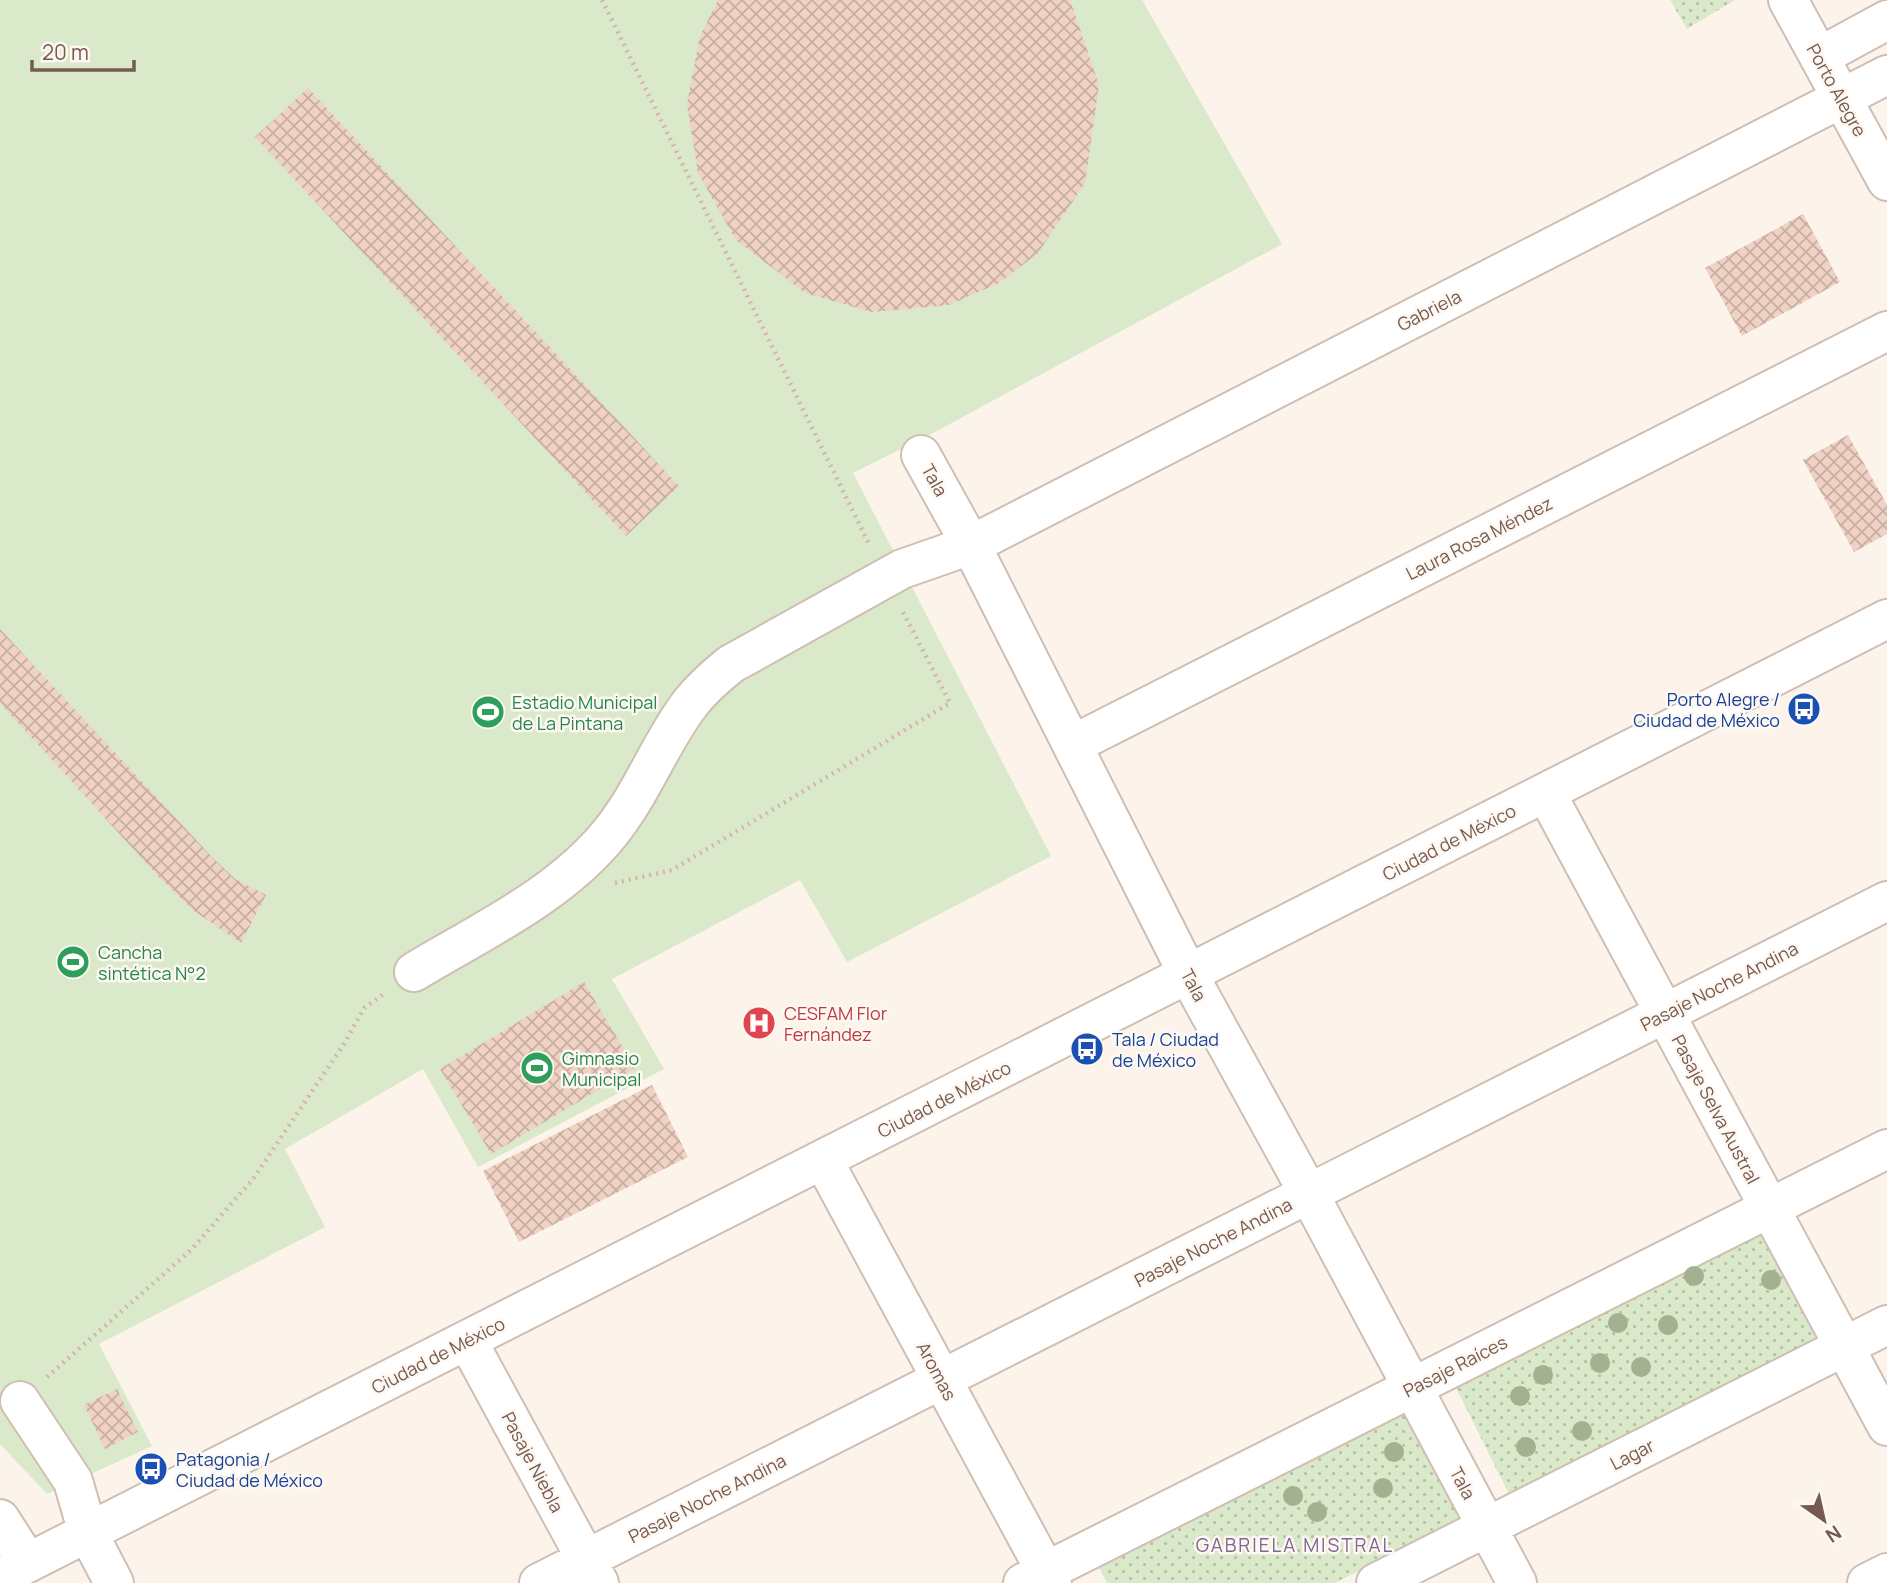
<svg xmlns="http://www.w3.org/2000/svg" width="1887" height="1583" font-family="Manrope,sans-serif">
	<style>
		.green { fill: #d9e9c9 }
		.park { fill: url(#park-dots) }
		.building { fill: url(#building-cross-hatch) }
		.lines { fill: none; stroke-linecap: round; stroke-linejoin: round }
		.minor-casing { stroke: #d0beb3; stroke-width: 42 }
		.path { stroke: #d5b5a7; stroke-width: 4.5; stroke-dasharray: 2 5; stroke-linecap: butt }
		.minor { stroke: #fff; stroke-width: 38 }
		.tree { fill: #a3b191 }
		.labels { text-anchor: middle; dominant-baseline: central; stroke-width: 5; stroke-linejoin: round; paint-order: stroke }
		.street-label { font-size: 18px; fill: #765a4f; stroke: #fef8f2 }
		.transit-label { font-size: 18px; fill: #164399; stroke: #fef8f2; text-anchor: start }
		.leisure-label { font-size: 18px; fill: #27864d; stroke: #fef8f2; text-anchor: start }
		.health-label { font-size: 18px; fill: #be3a42; stroke: #fef8f2; text-anchor: start }
		.neighbourhood-label { font-size: 19px; letter-spacing: 2px; fill: #806791; stroke: #fef8f2 }
	</style>
	<defs>
		<pattern id="park-dots" width="8" height="8" patternUnits="userSpaceOnUse" patternTransform="scale(1.75)"><rect width="8" height="8" fill="#d9e9c9"/><path d="M2 2h.1M6 6h.1" fill="none" stroke="#b5c0a6" stroke-width="1.8" stroke-linecap="round"/></pattern>
		<pattern id="building-cross-hatch" width="8" height="8" patternUnits="userSpaceOnUse" patternTransform="scale(1.75)"><rect width="8" height="8" fill="#f0d2c4"/><path d="M0 0l8 8M0 8l8-8" fill="none" stroke="#c7ada2"/></pattern>
	</defs>
	<rect width="100%" height="100%" fill="#fcf4eb"/>
	<!-- green -->
	<path class="green" d="M 0,0 L 1142,0 L 1282,244 L 935,432 L 853,473 L 1051,856 L 847,962 L 800,880 L 612,979 L 664,1069 L 478,1167 L 423,1069 L 285,1149 L 325,1227 L 99,1344 L 152,1446 L 47,1494 L 0,1444 Z"/>
	<!-- park -->
	<path class="park" d="M 1670,0 L 1735,0 L 1687,29 Z
		M 1764,1228 L 1820,1338 L 1510,1496 L 1455,1386 Z
		M 1405,1408 L 1460,1519 L 1335,1583 L 1107,1583 L 1097,1564 Z"/>
	<!-- building -->
	<path class="building" d="M 718,0 L 1070,0 L 1099,85 L 1085,183 L 1038,253 L 999,283 L 949,305 L 872,312 L 805,293 L 736,240 L 698,173 L 687,104 L 700,36 Z
		M 308,88 L 679,486 L 626,536 L 255,137 Z
		M 1803,214 L 1840,282 L 1742,336 L 1705,268 Z
		M 1848,435 L 1887,505 L 1887,534 L 1854,552 L 1803,460 Z
		M 0,629 L 211,856 L 235,879 L 266,895 L 241,943 L 194,911 L 158,876 L 0,703 Z
		M 584,982 L 635,1068 L 491,1154 L 440,1069 Z
		M 652,1085 L 688,1157 L 519,1242 L 483,1171 Z
		M 117,1389 L 138,1432 L 105,1449 L 84,1405 Z"/>
	<g class="lines">
		<defs>
			<path id="minor" d="M 1788,0 L 1887,181
				M 1819,57 L 1887,20
				M 921,455 L 971,545 L 1188,974 L 1309,1194 L 1517,1583
				M 1072,745 L 1887,331
				M 1546,793 L 1887,1426
				M 414,972 C 482,931 560,895 610,833 C 643,792 659,745 689,705 C 701,689 716,676 731,664 L 902,569 L 971,545 L 1887,75
				M 823,1160 L 1052,1583
				M 467,1340 L 599,1583
				M 20,1401 L 73,1481 L 88,1533 L 114,1583
				M 0,1519 L 28,1563
				M 0,1577 L 1887,619
				M 539,1583 L 1887,901
				M 1023,1583 L 1887,1149
				M 1376,1583 L 1887,1325
				M 1867,1583 L 1887,1573"/>
		</defs>
		<!-- minor casing -->
		<use href="#minor" class="minor-casing"/>
		<!-- path -->
		<path class="path" d="M 602,0 L 870,546
			M 615,883 L 672,870 L 950,703 L 902,610
			M 47,1377 L 191,1250 L 253,1179 L 344,1044 L 364,1008 L 385,993"/>
		<!-- minor -->
		<use href="#minor" class="minor"/>
	</g>
	<!-- trees -->
	<g class="tree">
		<circle cx="1694" cy="1276" r="10"/>
		<circle cx="1771" cy="1280" r="10"/>
		<circle cx="1618" cy="1323" r="10"/>
		<circle cx="1668" cy="1325" r="10"/>
		<circle cx="1600" cy="1363" r="10"/>
		<circle cx="1641" cy="1367" r="10"/>
		<circle cx="1543" cy="1375" r="10"/>
		<circle cx="1520" cy="1396" r="10"/>
		<circle cx="1582" cy="1431" r="10"/>
		<circle cx="1526" cy="1447" r="10"/>
		<circle cx="1394" cy="1452" r="10"/>
		<circle cx="1383" cy="1488" r="10"/>
		<circle cx="1293" cy="1496" r="10"/>
		<circle cx="1317" cy="1512" r="10"/>
	</g>
	<!-- icons -->
	<defs>
		<symbol id="bus-disc" viewBox="-11 -11 22 22"><circle r="9.5" fill="#1a4fb4" stroke="#fef8f2"/><path d="M-5-6H5V4H4V6H2V4H-2V6H-4V4H-5ZM-3.5-4V0h7V-4ZM-3.5 1.2v1.5H-2V1.2ZM2 1.2v1.5H3.5V1.2Z" fill="#fff"/></symbol>
		<symbol id="stadium-disc" viewBox="-11 -11 22 22"><circle r="9.5" fill="#2e9e5b" stroke="#fef8f2"/><path d="M0-5a6.5 5 0 1 0 0 10a6.5 5 0 1 0 0-10ZM-3.5-1.8h7v3.6h-7Z" fill="#fff"/></symbol>
		<symbol id="hospital-disc" viewBox="-11 -11 22 22"><circle r="9.5" fill="#e0444e" stroke="#fef8f2"/><path d="M-5-5h3v3.5h4V-5h3V5h-3V1.5h-4V5h-3Z" fill="#fff"/></symbol>
	</defs>
	<g fill-rule="evenodd">
		<use href="#bus-disc" x="1785" y="690" width="38" height="38"/>
		<use href="#stadium-disc" x="469" y="693" width="38" height="38"/>
		<use href="#stadium-disc" x="54" y="943" width="38" height="38"/>
		<use href="#hospital-disc" x="740" y="1004" width="38" height="38"/>
		<use href="#bus-disc" x="1068" y="1030" width="38" height="38"/>
		<use href="#stadium-disc" x="518" y="1049" width="38" height="38"/>
		<use href="#bus-disc" x="132" y="1450" width="38" height="38"/>
	</g>
	<g class="labels">
		<!-- street labels -->
		<g class="street-label">
			<text transform="translate(1837 90) rotate(61)">Porto Alegre</text>
			<text transform="translate(1429 310) rotate(-27)">Gabriela</text>
			<text transform="translate(935 480) rotate(61)">Tala</text>
			<text transform="translate(1479 538) rotate(-27)">Laura Rosa Méndez</text>
			<text transform="translate(1449 842) rotate(-27)">Ciudad de México</text>
			<text transform="translate(1194 985) rotate(62)">Tala</text>
			<text transform="translate(1719 986) rotate(-27)">Pasaje Noche Andina</text>
			<text transform="translate(944 1099) rotate(-27)">Ciudad de México</text>
			<text transform="translate(1716 1109) rotate(62)">Pasaje Selva Austral</text>
			<text transform="translate(1213 1242) rotate(-27)">Pasaje Noche Andina</text>
			<text transform="translate(438 1355) rotate(-27)">Ciudad de México</text>
			<text transform="translate(1455 1366) rotate(-27)">Pasaje Raíces</text>
			<text transform="translate(937 1371) rotate(62)">Aromas</text>
			<text transform="translate(1632 1454) rotate(-27)">Lagar</text>
			<text transform="translate(533 1462) rotate(62)">Pasaje Niebla</text>
			<text transform="translate(1463 1483) rotate(62)">Tala</text>
			<text transform="translate(707 1498) rotate(-27)">Pasaje Noche Andina</text>
		</g>
		<!-- transit labels -->
		<g class="transit-label">
			<text x="1780" y="699" text-anchor="end">Porto Alegre /<tspan x="1780" dy="21">Ciudad de México</tspan></text>
			<text x="1112" y="1039">Tala / Ciudad<tspan x="1112" dy="21">de México</tspan></text>
			<text x="176" y="1459">Patagonia /<tspan x="176" dy="21">Ciudad de México</tspan></text>
		</g>
		<!-- leisure labels -->
		<g class="leisure-label">
			<text x="512" y="702">Estadio Municipal<tspan x="512" dy="21">de La Pintana</tspan></text>
			<text x="98" y="952">Cancha<tspan x="98" dy="21">sintética N°2</tspan></text>
			<text x="562" y="1058">Gimnasio<tspan x="562" dy="21">Municipal</tspan></text>
		</g>
		<!-- health labels -->
		<g class="health-label">
			<text x="784" y="1013">CESFAM Flor<tspan x="784" dy="21">Fernández</tspan></text>
		</g>
		<!-- neighbourhood labels -->
		<g class="neighbourhood-label">
			<text x="1295" y="1545">GABRIELA MISTRAL</text>
		</g>
	</g>
	<!-- north arrow -->
	<g transform="translate(1824 1520) rotate(146)" stroke="#fef8f2" stroke-width="5" paint-order="stroke">
	<path d="M0-5L12 26L0 18L-12 26Z" fill="#765a4f"/>
	<text y="-10" font-size="19" font-weight="bold" text-anchor="middle" fill="#765a4f">N</text>
	</g>
	<!-- scale -->
	<path d="M32 60v10h102v-10" fill="none" stroke="#765a4f" stroke-width="3.5"/>
	<text x="42" y="60" font-size="21" fill="#765a4f" stroke="#fef8f2" stroke-width="5" paint-order="stroke">20 m</text>
</svg>
